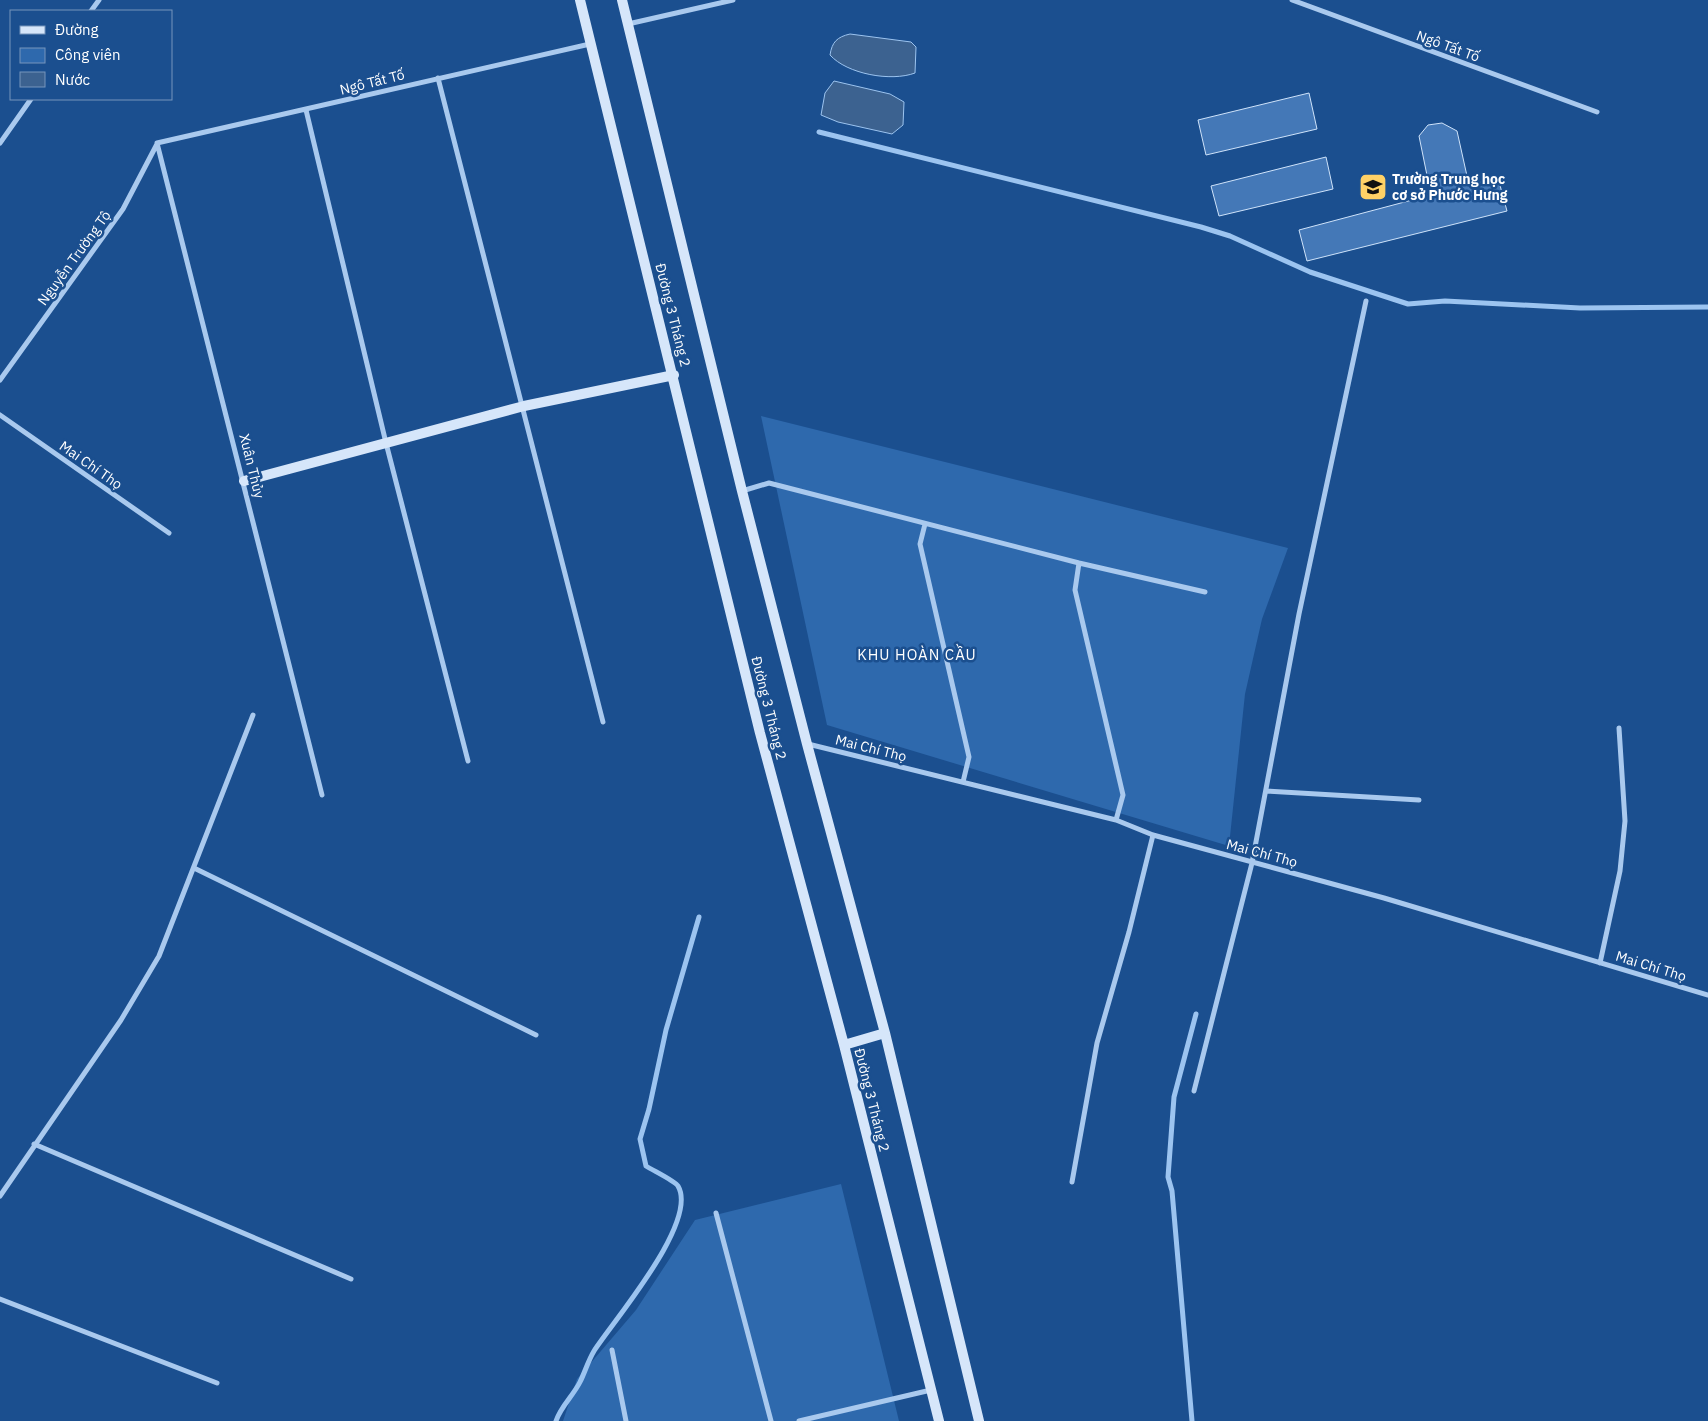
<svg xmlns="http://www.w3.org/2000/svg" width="1708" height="1421" font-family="'IBM Plex Sans',sans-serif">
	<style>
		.green { fill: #2e69ad }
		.water { fill: #3c6290; stroke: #9cc4f0 }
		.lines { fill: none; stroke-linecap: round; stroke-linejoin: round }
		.stream { stroke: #9cc4f0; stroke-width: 5 }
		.building { fill: #4478b7; stroke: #cfe3fa }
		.street { stroke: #a9c9ee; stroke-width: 5 }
		.secondary { stroke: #d6e6fa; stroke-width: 10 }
		.labels { text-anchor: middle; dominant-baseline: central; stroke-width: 5; stroke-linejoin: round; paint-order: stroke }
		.street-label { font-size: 14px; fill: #fff; stroke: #1b4f8f }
		.poi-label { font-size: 14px; font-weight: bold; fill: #fff; stroke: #1b4f8f; text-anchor: start }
		.neighbourhood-label { font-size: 15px; letter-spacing: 1px; fill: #fff; stroke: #1b4f8f }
	</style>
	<rect width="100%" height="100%" fill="#1b4f8f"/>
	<!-- green -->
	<path class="green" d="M 761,416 L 1288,548 L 1262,619 L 1245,694 L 1229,846 L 827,725 Z
		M 841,1184 L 899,1421 L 563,1421 L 577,1379 L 636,1310 L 695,1220 Z"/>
	<!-- water -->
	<path class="water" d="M 850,34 L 911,42 L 916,47 L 915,73 C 891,82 847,74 830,55 C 832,42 837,37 850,34 Z
		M 834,81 L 890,94 L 904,102 L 903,125 L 892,134 L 838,122 L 821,115 L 825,93 Z"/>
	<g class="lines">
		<!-- stream -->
		<path class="stream" d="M 819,132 L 1201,227 L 1230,236 L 1310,272 L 1408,304 L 1445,301 L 1580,308 L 1708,307
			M 556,1421 C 561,1406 573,1396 580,1382 C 585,1372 588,1361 594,1351 C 614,1320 699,1222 678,1186 C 675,1181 654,1171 646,1166 L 640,1139 L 649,1109 L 666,1030 L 699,917
			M 1192,1421 L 1172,1191 L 1168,1177 L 1174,1097 L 1196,1014"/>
	</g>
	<!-- building -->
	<path class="building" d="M 1309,93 L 1317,129 L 1206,155 L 1198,120 Z
		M 1442,123 L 1457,131 L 1469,185 L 1498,178 L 1507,211 L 1307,261 L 1299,230 L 1431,195 L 1419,136 L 1428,125 Z
		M 1326,157 L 1333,189 L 1219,216 L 1211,186 Z"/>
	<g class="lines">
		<!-- street -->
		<path class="street" d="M 1292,0 L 1597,112
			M 91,11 L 99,0
			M 628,24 L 733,0
			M 438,78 L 603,722
			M 306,110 L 386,443 L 468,761
			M 0,143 L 31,99
			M 157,143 L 322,795
			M 157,143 L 590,44
			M 0,380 L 123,209 L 157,144
			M 0,415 L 169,533
			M 742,491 L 769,483 L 1079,563 L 1205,592
			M 925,524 L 920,544 L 969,757 L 963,782
			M 1079,563 L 1075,590 L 1123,795 L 1116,820
			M 808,744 L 1116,820 L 1153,835 L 1384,898 L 1708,995
			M 1266,791 L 1419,800
			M 194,868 L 536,1035
			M 1600,963 L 1620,871 L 1625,821 L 1619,728
			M 1194,1091 L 1252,863 L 1299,614 L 1366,301
			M 34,1144 L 351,1279
			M 1072,1182 L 1097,1043 L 1129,932 L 1153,835
			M 0,1196 L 121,1020 L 159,956 L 253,715
			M 716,1213 L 771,1421
			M 0,1299 L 217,1383
			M 612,1350 L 626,1421
			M 799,1421 L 931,1390"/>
		<!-- secondary -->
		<path class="secondary" d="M 580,0 L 760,733 L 844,1045 L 939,1421
			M 622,0 L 742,491 L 807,744 L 885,1033 L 979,1421
			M 244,481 L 524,406 L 674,375
			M 844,1045 L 885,1033"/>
	</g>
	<!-- icons -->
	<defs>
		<symbol id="school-square" viewBox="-11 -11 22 22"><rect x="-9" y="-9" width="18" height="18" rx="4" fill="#ffd166" stroke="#1b4f8f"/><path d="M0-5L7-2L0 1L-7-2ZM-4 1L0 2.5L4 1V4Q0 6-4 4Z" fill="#111"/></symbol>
	</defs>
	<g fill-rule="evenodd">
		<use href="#school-square" x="1357" y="171" width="32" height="32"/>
	</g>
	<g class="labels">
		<!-- street labels -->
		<g class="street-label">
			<text transform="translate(1448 46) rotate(20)">Ngô Tất Tố</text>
			<text transform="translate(372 82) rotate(-14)">Ngô Tất Tố</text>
			<text transform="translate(74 258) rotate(-54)">Nguyễn Trường Tộ</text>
			<text transform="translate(673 315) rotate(76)">Đường 3 Tháng 2</text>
			<text transform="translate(91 465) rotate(35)">Mai Chí Thọ</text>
			<text transform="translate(252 466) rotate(76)">Xuân Thủy</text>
			<text transform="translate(769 708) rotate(76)">Đường 3 Tháng 2</text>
			<text transform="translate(871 748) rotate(14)">Mai Chí Thọ</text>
			<text transform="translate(1262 853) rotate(15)">Mai Chí Thọ</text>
			<text transform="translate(1651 966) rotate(17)">Mai Chí Thọ</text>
			<text transform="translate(872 1100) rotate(76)">Đường 3 Tháng 2</text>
		</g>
		<!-- poi labels -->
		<g class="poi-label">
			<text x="1392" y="179">Trường Trung học<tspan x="1392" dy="16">cơ sở Phước Hưng</tspan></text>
		</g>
		<!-- neighbourhood labels -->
		<g class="neighbourhood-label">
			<text x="917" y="654">KHU HOÀN CẦU</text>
		</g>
	</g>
	<!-- legend -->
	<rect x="10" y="10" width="162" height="90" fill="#1b4f8f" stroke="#7695bc"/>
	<rect x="20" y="26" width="25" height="8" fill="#d6e6fa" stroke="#7695bc"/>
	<text x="55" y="35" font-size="15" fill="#ffffff">Đường</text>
	<rect x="20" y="48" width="25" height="15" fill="#2e69ad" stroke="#7695bc"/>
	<text x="55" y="60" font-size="15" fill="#ffffff">Công viên</text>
	<rect x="20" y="72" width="25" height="15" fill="#3c6290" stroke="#7695bc"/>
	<text x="55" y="85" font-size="15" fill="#ffffff">Nước</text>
</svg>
